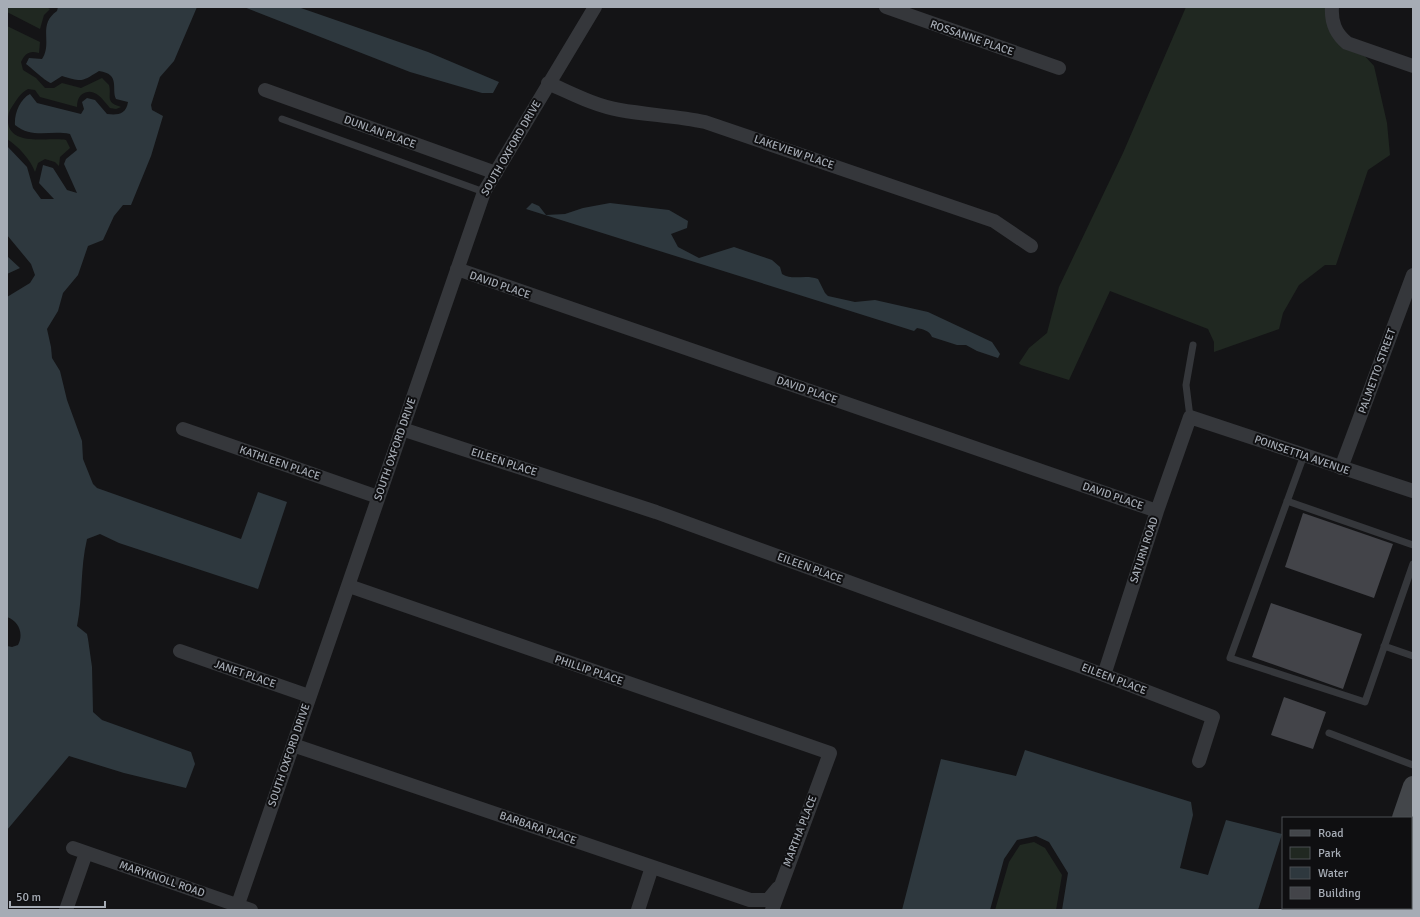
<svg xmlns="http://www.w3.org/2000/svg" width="1420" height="917" font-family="Signika,sans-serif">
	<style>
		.green { fill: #202821 }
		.water { fill: #2e383e }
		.building { fill: #434449 }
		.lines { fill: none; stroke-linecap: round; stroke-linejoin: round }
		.lane { stroke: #35373b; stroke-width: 7 }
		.street { stroke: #35373b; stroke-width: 14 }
		.secondary { stroke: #43464a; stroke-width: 20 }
		.labels { text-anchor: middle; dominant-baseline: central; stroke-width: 4; stroke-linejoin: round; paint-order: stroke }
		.street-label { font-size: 11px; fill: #a6acb5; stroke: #0f0f11 }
	</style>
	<rect width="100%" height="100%" fill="#141416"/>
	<!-- green -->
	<path class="green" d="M 7,7 L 46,7 L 50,9 L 44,15 L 40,29 L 7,12 Z
		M 1186,7 L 1331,7 L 1327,19 L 1351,41 L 1374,66 L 1387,123 L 1390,155 L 1368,170 L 1336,265 L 1325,265 L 1299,285 L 1283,313 L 1279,329 L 1214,352 L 1214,342 L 1208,329 L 1110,291 L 1069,380 L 1021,365 L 1019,363 L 1029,348 L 1047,333 L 1059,287 L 1123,153 Z
		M 7,26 L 40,42 L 39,53 C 30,50 25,53 21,62 L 23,70 L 36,78 L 45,88 L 54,88 L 62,83 L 81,88 L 102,78 L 109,85 C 112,97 104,102 121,107 L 116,109 L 110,108 C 103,100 94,85 81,95 C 78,98 77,102 77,107 L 40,97 L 35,90 L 28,89 C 20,93 15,102 10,110 C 8,114 8,118 8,122 C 10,147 51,137 66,140 L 70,148 L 60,157 L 59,166 L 55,162 L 45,159 L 38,163 L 35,172 C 31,160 18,146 7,139 Z
		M 1034,842 L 1045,848 L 1062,875 L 1056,910 L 995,910 L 1009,862 L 1020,845 Z"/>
	<!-- water -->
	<path class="water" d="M 58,7 L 197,7 L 174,61 L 160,77 L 151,105 L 152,110 L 163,116 L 151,156 L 131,205 L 123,205 L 114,216 L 103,240 L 88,246 L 78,275 L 63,293 L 58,311 L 47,329 L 51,347 L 52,358 L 60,371 L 67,400 L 82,441 L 83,459 L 93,484 L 97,488 L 241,539 L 258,492 L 287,502 L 258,589 L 119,543 L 100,534 L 87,539 C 80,568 83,597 77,626 L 87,634 L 88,639 L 92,667 L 93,712 L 102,720 L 191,752 L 195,764 L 186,788 L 124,773 L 69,756 L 7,830 L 7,646 L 12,647 L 18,645 C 24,634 19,621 7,617 L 7,297 L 30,283 L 35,275 L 31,264 L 7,235 L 7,146 L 27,167 L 33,188 L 41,199 L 54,199 L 39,183 L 43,165 L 53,168 L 67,190 L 77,193 L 64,164 L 66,159 L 77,150 L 70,134 C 50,130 32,139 15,125 C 14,114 20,99 30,94 L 37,103 L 81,114 L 84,109 L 82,102 L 87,98 L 95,100 L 107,114 C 117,115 126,115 128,102 L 116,99 C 111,89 121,74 99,71 C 81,82 83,82 62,76 L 51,83 C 46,82 33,69 26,64 L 29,58 L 42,59 C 53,43 37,25 57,11 Z
		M 244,7 L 298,7 L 428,52 L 499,82 L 493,93 L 482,93 L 410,72 Z
		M 532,203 L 539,206 L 546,215 L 565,214 L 583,208 L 610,203 L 669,210 L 688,221 L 687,228 L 671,234 L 678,247 L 699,258 L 734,247 L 772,260 L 780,267 L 782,274 C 793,281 805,274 818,279 L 825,293 L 828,296 L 855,302 L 875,300 L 928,312 L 992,342 L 1000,354 L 998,358 L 977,351 L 966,345 L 957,345 L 932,337 C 930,331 923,329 917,328 L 914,331 L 526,209 Z
		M 7,256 L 20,268 L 7,274 Z
		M 1025,750 L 1191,802 L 1193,815 L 1180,868 L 1208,875 L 1226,820 L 1282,834 L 1258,910 L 1062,910 L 1068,873 L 1049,842 L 1036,836 L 1017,840 L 1004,859 L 990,910 L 902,910 L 941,759 L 1016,776 Z"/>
	<!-- building -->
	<path class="building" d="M 1303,513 L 1393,544 L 1374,598 L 1285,567 Z
		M 1271,603 L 1362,634 L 1343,689 L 1252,657 Z
		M 1284,697 L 1326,712 L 1313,749 L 1271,735 Z"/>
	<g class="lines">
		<!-- lane -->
		<path class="lane" d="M 282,119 L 484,192
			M 1190,417 L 1186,385 L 1193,345
			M 1304,455 L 1230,658 L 1365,702 L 1413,564
			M 1287,501 L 1413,545
			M 1384,646 L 1413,656
			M 1329,733 L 1413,765"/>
		<!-- street -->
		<path class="street" d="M 886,7 L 1059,68
			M 1332,7 C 1331,22 1335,33 1347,43 L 1413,66
			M 548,83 C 571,93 595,106 620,110 C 648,115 677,116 705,122 L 994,221 L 1031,246
			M 265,90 L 496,173
			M 457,269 L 1157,511
			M 183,429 L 378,497
			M 402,429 L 656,512 L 1104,675 L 1213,717 L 1199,761
			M 1341,468 L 1413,275
			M 349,586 L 830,753 L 772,910
			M 180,651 L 309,696
			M 1104,675 L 1157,511 L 1190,417 L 1413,491
			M 293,745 L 750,900 L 768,900 L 778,888
			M 73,848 L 251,910
			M 1411,864 L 1413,865
			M 66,910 L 86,853
			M 236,910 L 484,192 L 595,7
			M 638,910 L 652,867"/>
		<!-- secondary -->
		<path class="secondary" d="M 1402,818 L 1413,786
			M 1370,910 L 1370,908"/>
	</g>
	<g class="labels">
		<!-- street labels -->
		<g class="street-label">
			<text transform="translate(972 38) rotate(19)">ROSSANNE PLACE</text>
			<text transform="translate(380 132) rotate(20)">DUNLAN PLACE</text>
			<text transform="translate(511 148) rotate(-60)">SOUTH OXFORD DRIVE</text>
			<text transform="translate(794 152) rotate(19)">LAKEVIEW PLACE</text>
			<text transform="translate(500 285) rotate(19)">DAVID PLACE</text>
			<text transform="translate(1377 371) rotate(-70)">PALMETTO STREET</text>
			<text transform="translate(807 390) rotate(19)">DAVID PLACE</text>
			<text transform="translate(395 449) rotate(-71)">SOUTH OXFORD DRIVE</text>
			<text transform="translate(1302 455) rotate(19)">POINSETTIA AVENUE</text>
			<text transform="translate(504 462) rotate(18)">EILEEN PLACE</text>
			<text transform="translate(280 463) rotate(19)">KATHLEEN PLACE</text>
			<text transform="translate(1113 496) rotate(19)">DAVID PLACE</text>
			<text transform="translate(1144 550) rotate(-72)">SATURN ROAD</text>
			<text transform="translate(810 568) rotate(20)">EILEEN PLACE</text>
			<text transform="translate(589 670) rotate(19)">PHILLIP PLACE</text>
			<text transform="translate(245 674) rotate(19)">JANET PLACE</text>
			<text transform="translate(1114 679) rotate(21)">EILEEN PLACE</text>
			<text transform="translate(289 755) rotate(-71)">SOUTH OXFORD DRIVE</text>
			<text transform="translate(538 828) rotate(19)">BARBARA PLACE</text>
			<text transform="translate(800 831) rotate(-69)">MARTHA PLACE</text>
			<text transform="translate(162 879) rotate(19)">MARYKNOLL ROAD</text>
		</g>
	</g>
	<!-- border -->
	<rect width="1420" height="917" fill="none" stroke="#a6acb5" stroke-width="16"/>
	<!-- legend -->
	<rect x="1282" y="817" width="130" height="92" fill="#0f0f11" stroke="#4b4e53"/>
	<rect x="1290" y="830" width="20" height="6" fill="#43464a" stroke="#4b4e53"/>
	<text x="1318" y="837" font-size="12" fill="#a6acb5">Road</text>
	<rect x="1290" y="847" width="20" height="12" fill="#202821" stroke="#4b4e53"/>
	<text x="1318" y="857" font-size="12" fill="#a6acb5">Park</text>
	<rect x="1290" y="867" width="20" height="12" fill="#2e383e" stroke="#4b4e53"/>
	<text x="1318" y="877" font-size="12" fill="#a6acb5">Water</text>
	<rect x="1290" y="887" width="20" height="12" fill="#434449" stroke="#4b4e53"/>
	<text x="1318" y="897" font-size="12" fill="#a6acb5">Building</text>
	<!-- scale -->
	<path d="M10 901v6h95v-6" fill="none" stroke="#a6acb5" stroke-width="2"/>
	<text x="16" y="901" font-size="12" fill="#a6acb5" stroke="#0f0f11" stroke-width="3" paint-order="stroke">50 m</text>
</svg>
